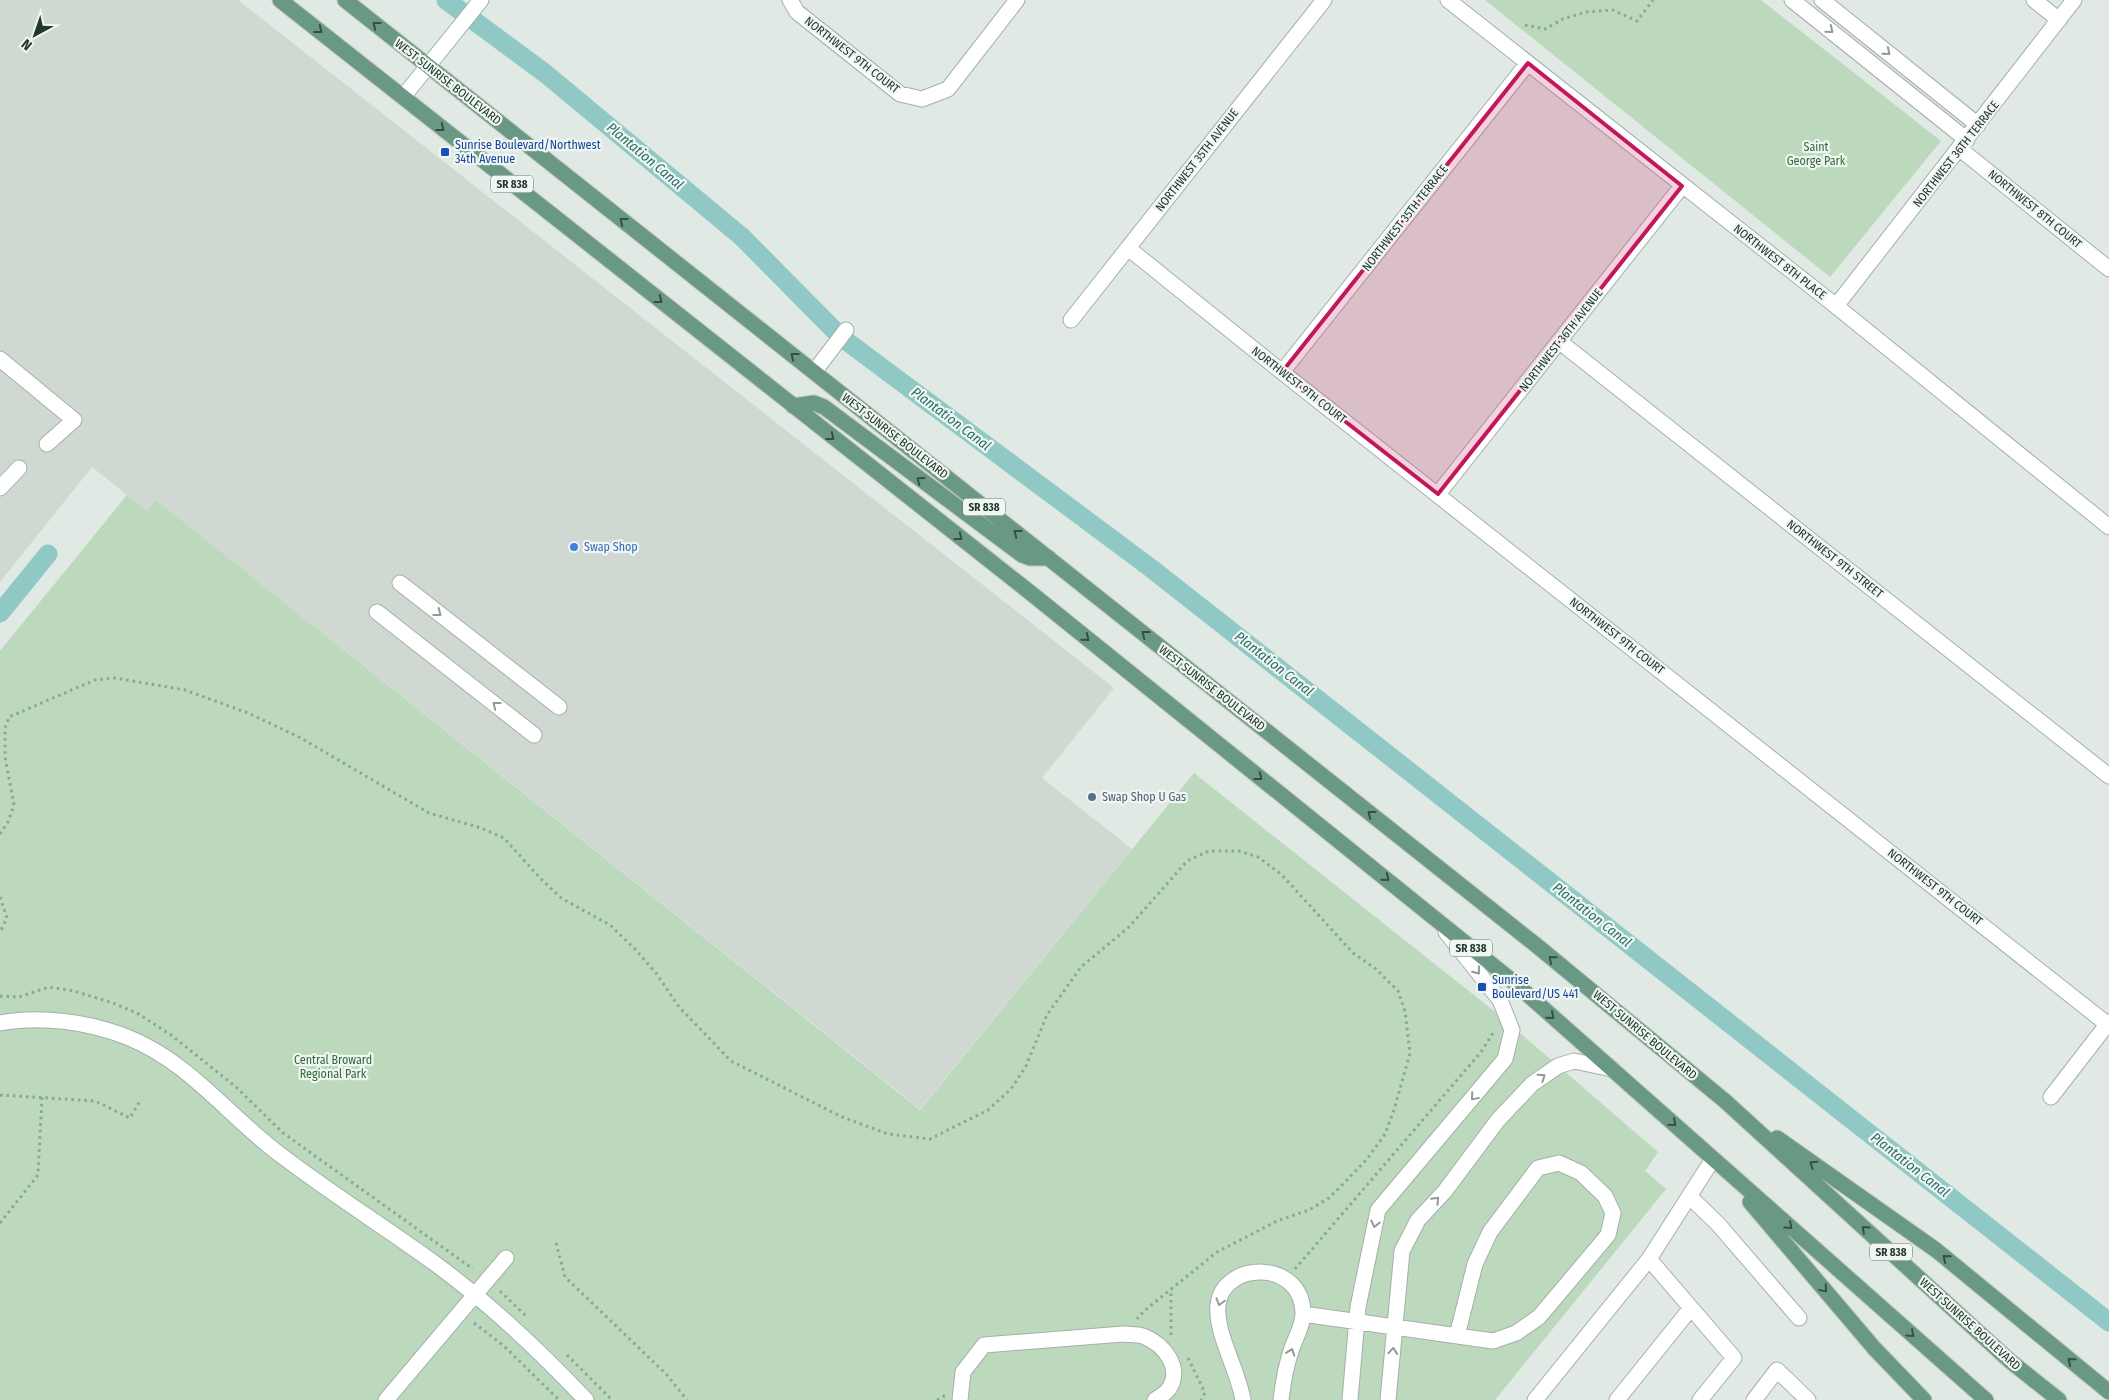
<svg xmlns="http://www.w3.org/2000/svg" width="2109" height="1400" font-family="'Fira Sans Condensed',sans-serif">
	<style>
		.built { fill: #cfd9d2 }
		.green { fill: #bcd8bd }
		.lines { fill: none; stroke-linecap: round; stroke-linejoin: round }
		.canal { stroke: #8fc8c4; stroke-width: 19 }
		.minor-casing { stroke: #a4b0a9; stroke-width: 17 }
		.major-casing { stroke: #bdc3c0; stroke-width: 17 }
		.path { stroke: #85a995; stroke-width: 3; stroke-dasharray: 2.5 4; stroke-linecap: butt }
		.minor { stroke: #fff; stroke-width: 15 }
		.major { stroke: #6a9983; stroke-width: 15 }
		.oneway { stroke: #355042 }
		.oneway2 { stroke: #919b96 }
		.marked { fill: #c2185b; fill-opacity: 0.2; stroke: #c2185b; stroke-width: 4; stroke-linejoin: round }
		.transit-dot { fill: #1a4fb4; stroke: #f0f6f2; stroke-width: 2 }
		.shop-dot { fill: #3f7fe0; stroke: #f0f6f2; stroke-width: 2 }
		.service-dot { fill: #5c6f8a; stroke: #f0f6f2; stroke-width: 2 }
		.labels { text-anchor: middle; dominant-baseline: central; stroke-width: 4.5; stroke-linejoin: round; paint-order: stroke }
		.shield { fill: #f0f6f2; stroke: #607068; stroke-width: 1 }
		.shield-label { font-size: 11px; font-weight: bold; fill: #23372d }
		.street-label { font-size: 12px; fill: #23372d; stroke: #f0f6f2 }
		.transit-label { font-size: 12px; fill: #164399; stroke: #f0f6f2; text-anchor: start }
		.park-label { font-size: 12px; fill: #33693c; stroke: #f0f6f2 }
		.shop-label { font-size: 12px; fill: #366cbe; stroke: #f0f6f2; text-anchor: start }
		.service-label { font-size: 12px; fill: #4e5e75; stroke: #f0f6f2; text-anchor: start }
		.water-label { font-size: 14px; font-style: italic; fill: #256b67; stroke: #f0f6f2 }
	</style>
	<rect width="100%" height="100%" fill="#e0e9e3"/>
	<!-- built -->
	<path class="built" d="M 0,0 L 238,0 L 1114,688 L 1042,778 L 1132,849 L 920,1109 L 156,500 L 147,511 L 92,467 L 0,582 Z"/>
	<!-- green -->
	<path class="green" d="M 1485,0 L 1761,0 L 1941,141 L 1830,277 Z
		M 127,495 L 147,511 L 156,500 L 920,1110 L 1194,773 L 1499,1015 L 1658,1152 L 1645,1171 L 1666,1189 L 1495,1400 L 0,1400 L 0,651 Z"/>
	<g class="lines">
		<!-- canal -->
		<path class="canal" d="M 446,0 L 546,74 L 742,237 L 841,337 L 1152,569 L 2109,1322
			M 0,613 L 48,554"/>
		<defs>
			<path id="minor" d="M 790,0 L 797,12 L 900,94 L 922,99 L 948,89 L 1017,0
				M 1448,0 L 1836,306 L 2109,527
				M 1792,0 L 1967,140
				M 1822,0 L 1978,125
				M 2034,0 L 2059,20
				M 403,97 L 481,0
				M 1960,149 L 2109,269
				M 1128,248 L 1282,372 L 2107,1024
				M 1836,306 L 2074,0
				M 1071,320 L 1324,0
				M 1560,342 L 2109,776
				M 0,359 L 74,420 L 47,444
				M 814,372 L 846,330
				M 1282,372 L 1528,63
				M 0,488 L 19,468
				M 1438,494 L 1682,186
				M 400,583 L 559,707
				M 377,612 L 534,735
				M 0,1023 C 41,1015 88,1022 127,1037 C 190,1062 229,1117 282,1156 C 332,1194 386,1228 437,1265 C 491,1305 540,1351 586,1400
				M 2051,1097 L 2109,1022
				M 1689,1196 L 1718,1224 L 1799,1318
				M 1649,1259 L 1734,1358 L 1700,1400
				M 1303,1314 L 1493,1341 L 1516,1333 L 1539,1317 L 1608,1235 L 1613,1213 L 1605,1196 L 1581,1173 L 1559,1163 L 1538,1168 L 1490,1232 L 1475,1264 L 1457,1336
				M 386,1400 L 506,1258
				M 960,1400 L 963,1372 L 984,1345 L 1123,1334 C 1129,1335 1137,1334 1143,1336 C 1164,1344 1184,1369 1168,1390 C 1165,1394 1159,1397 1155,1400
				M 1243,1400 C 1238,1369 1215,1333 1218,1305 C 1223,1260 1304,1259 1303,1315 C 1302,1327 1296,1337 1292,1348 C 1286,1365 1283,1382 1281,1400
				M 1350,1400 L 1358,1307 L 1378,1210 L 1505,1059 L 1512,1030 L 1500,1000 L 1446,932
				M 1388,1400 L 1402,1251 L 1418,1220 L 1445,1191 L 1498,1120 L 1532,1084 L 1558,1066 L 1574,1061 L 1612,1069
				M 1535,1400 L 1649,1259 L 1713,1159
				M 1617,1400 L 1691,1308
				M 1754,1400 L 1777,1370 L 1808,1400"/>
			<path id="major" d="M 280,0 L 1032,594 L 1510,979 L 1986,1400
				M 345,0 L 1536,945 L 1725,1101 L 2010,1361 L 2059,1400
				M 793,406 L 814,403 L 824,407 L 1022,555 L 1030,558 L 1049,558
				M 1777,1138 L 1936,1250 L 2109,1392
				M 1750,1202 L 1874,1348 L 1924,1400"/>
		</defs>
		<!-- minor casing -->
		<use href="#minor" class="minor-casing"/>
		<!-- major casing -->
		<use href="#major" class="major-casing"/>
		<!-- path -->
		<path class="path" d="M 1525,25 L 1545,29 L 1563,19 L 1586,12 L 1613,10 L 1637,21 L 1653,0
			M 0,834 L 8,822 L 14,805 L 5,757 L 5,728 L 9,717 L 95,680 L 115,678 L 185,690 L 248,713 L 299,737 L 429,813 L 481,828 L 504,838 L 540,878 L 561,898 L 610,925 L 634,948 L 656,973 L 679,1007 L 731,1061 L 842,1117 L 888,1134 L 930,1139 L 988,1110 L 1011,1089 L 1026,1066 L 1047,1015 L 1081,967 L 1129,927 L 1187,861 L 1209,851 L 1239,851 L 1258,857 L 1282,875 L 1353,953 L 1376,969 L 1398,991 L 1405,1011 L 1410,1053 L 1394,1110 L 1385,1134 L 1367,1159 L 1343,1184 L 1329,1198 L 1309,1210 L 1277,1221 L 1217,1252 L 1144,1311 L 1137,1319
			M 0,897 L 7,918 L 0,932
			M 0,996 L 19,997 L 49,987 L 74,991 L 113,1003 L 137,1013 L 171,1035 L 236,1087 L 283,1133 L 473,1269
			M 0,1095 L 95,1101 L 130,1118 L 140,1101
			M 0,1223 L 38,1175 L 42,1097
			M 556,1243 L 565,1277 L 667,1375 L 687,1400
			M 1295,1269 L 1481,1052 L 1495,1030
			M 500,1291 L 526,1316
			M 474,1323 L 504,1346 L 559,1400
			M 1171,1335 L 1171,1289
			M 567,1355 L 612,1400
			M 1188,1358 L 1205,1393 L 1201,1400
			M 937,1400 L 946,1395"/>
		<!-- minor -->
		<use href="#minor" class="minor"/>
		<!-- major -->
		<use href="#major" class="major"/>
	</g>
	<!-- one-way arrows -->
	<defs><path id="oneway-chevron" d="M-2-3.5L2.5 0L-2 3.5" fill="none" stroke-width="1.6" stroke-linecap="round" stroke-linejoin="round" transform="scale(1.25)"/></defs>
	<g class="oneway">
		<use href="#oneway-chevron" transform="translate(376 25) rotate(-142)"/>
		<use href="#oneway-chevron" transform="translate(319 30) rotate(38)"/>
		<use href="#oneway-chevron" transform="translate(441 128) rotate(38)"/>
		<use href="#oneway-chevron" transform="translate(623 221) rotate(-142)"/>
		<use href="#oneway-chevron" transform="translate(659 300) rotate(38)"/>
		<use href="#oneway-chevron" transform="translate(794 356) rotate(-142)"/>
		<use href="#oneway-chevron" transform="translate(831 437) rotate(38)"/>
		<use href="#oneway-chevron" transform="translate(920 480) rotate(-144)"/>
		<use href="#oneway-chevron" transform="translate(1017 533) rotate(-142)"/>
		<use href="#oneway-chevron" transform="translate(959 537) rotate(38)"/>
		<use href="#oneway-chevron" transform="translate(1145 634) rotate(-142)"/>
		<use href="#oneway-chevron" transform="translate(1086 638) rotate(39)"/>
		<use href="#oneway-chevron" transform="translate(1259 777) rotate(38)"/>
		<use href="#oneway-chevron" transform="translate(1371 814) rotate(-142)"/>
		<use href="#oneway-chevron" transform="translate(1386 878) rotate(39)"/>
		<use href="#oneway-chevron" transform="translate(1552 959) rotate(-140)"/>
		<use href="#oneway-chevron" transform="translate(1551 1016) rotate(41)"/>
		<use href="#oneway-chevron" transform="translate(1673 1123) rotate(41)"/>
		<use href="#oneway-chevron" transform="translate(1813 1164) rotate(-145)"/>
		<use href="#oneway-chevron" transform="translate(1789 1226) rotate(42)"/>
		<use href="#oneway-chevron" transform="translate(1865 1229) rotate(-138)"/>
		<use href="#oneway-chevron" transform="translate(1946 1258) rotate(-141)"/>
		<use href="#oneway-chevron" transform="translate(1824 1289) rotate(50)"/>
		<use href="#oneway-chevron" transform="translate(1911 1334) rotate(42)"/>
		<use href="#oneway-chevron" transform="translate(2071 1361) rotate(-141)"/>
	</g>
	<g class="oneway2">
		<use href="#oneway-chevron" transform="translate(1830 30) rotate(39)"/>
		<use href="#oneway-chevron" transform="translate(1887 52) rotate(39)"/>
		<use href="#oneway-chevron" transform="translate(438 613) rotate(38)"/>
		<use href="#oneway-chevron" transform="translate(496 705) rotate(-142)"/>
		<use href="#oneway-chevron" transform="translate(1477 971) rotate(52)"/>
		<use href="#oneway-chevron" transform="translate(1542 1077) rotate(-34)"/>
		<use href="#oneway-chevron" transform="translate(1474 1097) rotate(130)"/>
		<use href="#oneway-chevron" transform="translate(1436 1200) rotate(-47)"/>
		<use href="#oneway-chevron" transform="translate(1375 1224) rotate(102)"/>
		<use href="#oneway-chevron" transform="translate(1220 1302) rotate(106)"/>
		<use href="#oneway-chevron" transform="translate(1393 1351) rotate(-85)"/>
		<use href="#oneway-chevron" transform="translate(1291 1352) rotate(-71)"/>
	</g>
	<!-- marked area -->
	<path class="marked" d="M 1528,63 L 1682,186 L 1438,494 L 1282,372 Z"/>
	<!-- markers -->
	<g class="transit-dot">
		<rect x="440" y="147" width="10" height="10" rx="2.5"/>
		<rect x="1477" y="982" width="10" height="10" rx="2.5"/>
	</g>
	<circle class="shop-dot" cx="574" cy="547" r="5"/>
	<circle class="service-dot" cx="1092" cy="797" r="5"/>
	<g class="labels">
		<!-- shield labels -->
		<g class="shield">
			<rect x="491" y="175.5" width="42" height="17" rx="4"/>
			<rect x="963" y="498.5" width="42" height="17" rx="4"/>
			<rect x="1450" y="939.5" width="42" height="17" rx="4"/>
			<rect x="1870" y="1243.5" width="42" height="17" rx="4"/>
		</g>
		<g class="shield-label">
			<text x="512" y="184">SR 838</text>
			<text x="984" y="507">SR 838</text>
			<text x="1471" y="948">SR 838</text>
			<text x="1891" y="1252">SR 838</text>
		</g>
		<!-- street labels -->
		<g class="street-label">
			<text transform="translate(852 55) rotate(38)">NORTHWEST 9TH COURT</text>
			<text transform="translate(448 82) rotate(38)">WEST SUNRISE BOULEVARD</text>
			<text transform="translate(1956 154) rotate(-52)">NORTHWEST 36TH TERRACE</text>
			<text transform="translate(1197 160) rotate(-52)">NORTHWEST 35TH AVENUE</text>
			<text transform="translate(2035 209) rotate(39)">NORTHWEST 8TH COURT</text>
			<text transform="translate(1405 218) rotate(-52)">NORTHWEST 35TH TERRACE</text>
			<text transform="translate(1780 262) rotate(38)">NORTHWEST 8TH PLACE</text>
			<text transform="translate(1561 340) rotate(-52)">NORTHWEST 36TH AVENUE</text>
			<text transform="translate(1299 385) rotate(38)">NORTHWEST 9TH COURT</text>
			<text transform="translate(895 436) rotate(38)">WEST SUNRISE BOULEVARD</text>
			<text transform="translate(1835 559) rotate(38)">NORTHWEST 9TH STREET</text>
			<text transform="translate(1617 636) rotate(38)">NORTHWEST 9TH COURT</text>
			<text transform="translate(1212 688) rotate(38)">WEST SUNRISE BOULEVARD</text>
			<text transform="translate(1935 887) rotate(38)">NORTHWEST 9TH COURT</text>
			<text transform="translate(1645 1035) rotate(40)">WEST SUNRISE BOULEVARD</text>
			<text transform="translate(1970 1324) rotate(42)">WEST SUNRISE BOULEVARD</text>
		</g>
		<!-- transit labels -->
		<g class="transit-label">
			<text x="455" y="145">Sunrise Boulevard/Northwest<tspan x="455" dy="14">34th Avenue</tspan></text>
			<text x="1492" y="980">Sunrise<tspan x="1492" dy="14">Boulevard/US 441</tspan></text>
		</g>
		<!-- park labels -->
		<g class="park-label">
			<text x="1816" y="147">Saint<tspan x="1816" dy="14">George Park</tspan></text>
			<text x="333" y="1060">Central Broward<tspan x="333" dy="14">Regional Park</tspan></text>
		</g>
		<!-- shop labels -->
		<g class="shop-label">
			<text x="584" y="547">Swap Shop</text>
		</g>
		<!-- service labels -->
		<g class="service-label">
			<text x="1102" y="797">Swap Shop U Gas</text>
		</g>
		<!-- water labels -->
		<g class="water-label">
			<text transform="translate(645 156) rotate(40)">Plantation Canal</text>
			<text transform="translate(951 419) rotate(37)">Plantation Canal</text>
			<text transform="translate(1274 664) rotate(38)">Plantation Canal</text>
			<text transform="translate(1592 915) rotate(38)">Plantation Canal</text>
			<text transform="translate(1910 1165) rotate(38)">Plantation Canal</text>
		</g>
	</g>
	<!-- north arrow -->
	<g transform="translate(35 35) rotate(220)" stroke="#f0f6f2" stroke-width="4" paint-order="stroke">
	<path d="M0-4L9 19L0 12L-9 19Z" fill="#23372d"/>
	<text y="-8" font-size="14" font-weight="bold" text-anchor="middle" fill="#23372d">N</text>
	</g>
</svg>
